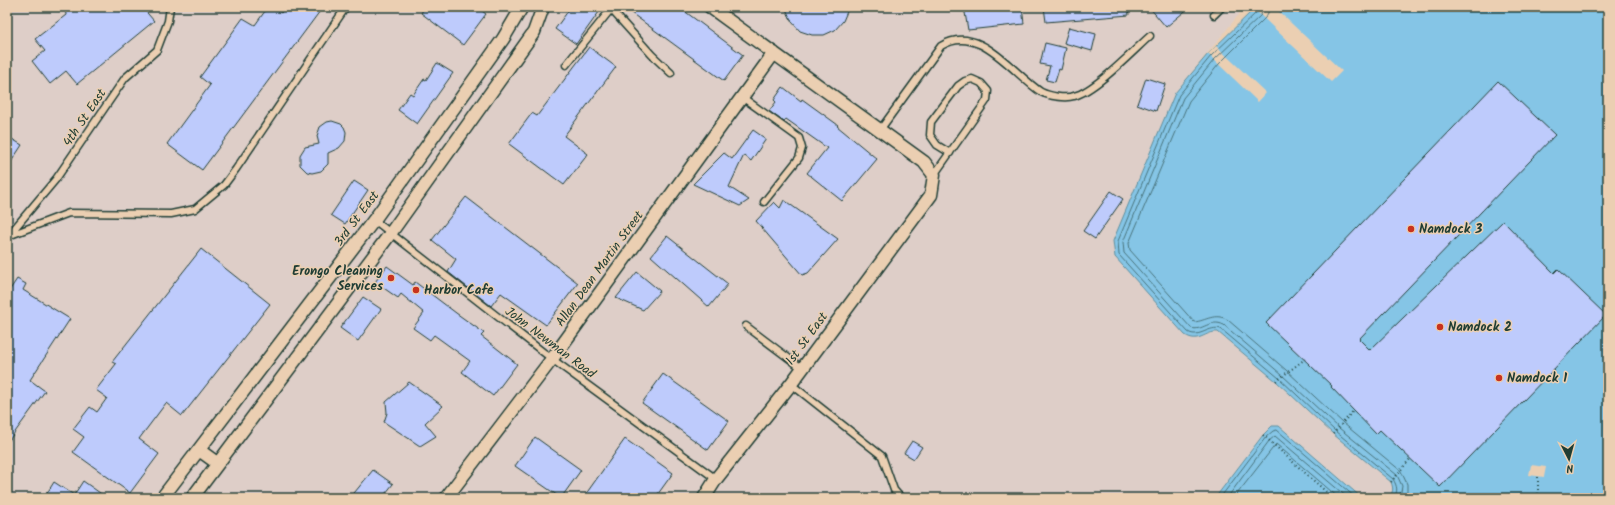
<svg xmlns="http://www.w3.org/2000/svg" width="1615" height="505" font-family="Kalam,sans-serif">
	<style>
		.built { fill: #decec8 }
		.water { fill: #85c5e6; stroke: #5c8f9f }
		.pier { fill: #ebcfb2 }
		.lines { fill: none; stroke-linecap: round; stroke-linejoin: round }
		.shore { stroke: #48737b; stroke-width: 1 }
		.building { fill: #becbfc; stroke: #1f3d34 }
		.lane-casing { stroke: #1f3d34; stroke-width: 9 }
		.street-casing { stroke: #1f3d34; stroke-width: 15 }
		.path { stroke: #1f3d34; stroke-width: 2; stroke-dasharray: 1 3; stroke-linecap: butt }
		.lane { stroke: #ebcfb2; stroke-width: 6 }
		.street { stroke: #ebcfb2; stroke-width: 12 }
		.poi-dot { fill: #c8321e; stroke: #ebcfb2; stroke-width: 1.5 }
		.labels { text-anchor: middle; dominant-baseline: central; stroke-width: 3; stroke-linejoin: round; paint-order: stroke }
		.street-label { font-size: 13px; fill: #1f3d34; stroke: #ebcfb2 }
		.poi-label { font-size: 13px; font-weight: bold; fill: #1f3d34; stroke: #ebcfb2; text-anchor: start }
	</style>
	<rect width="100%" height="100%" fill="#ebcfb2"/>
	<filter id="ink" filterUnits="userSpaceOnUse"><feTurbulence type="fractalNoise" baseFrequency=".025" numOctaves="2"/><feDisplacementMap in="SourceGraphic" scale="8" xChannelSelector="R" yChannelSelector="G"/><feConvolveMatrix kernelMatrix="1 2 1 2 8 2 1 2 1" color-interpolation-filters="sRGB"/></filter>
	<g filter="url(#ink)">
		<!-- built -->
		<path class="built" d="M 7,7 L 1245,7 L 1175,93 L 1198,338 L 1214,332 L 1218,332 L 1276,381 L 1333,434 L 1391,482 L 1393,488 L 1393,493 L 1388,498 L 1362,498 L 1279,426 L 1272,427 L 1263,435 L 1215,498 L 7,498 Z"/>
		<!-- water -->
		<path class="water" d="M 1256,7 L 1608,7 L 1608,498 L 1388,498 C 1393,492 1394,490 1391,482 L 1333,434 L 1276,381 L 1218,332 C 1205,331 1199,344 1185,335 L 1115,257 L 1113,241 L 1175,93 L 1208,54 Z
			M 1272,426 L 1279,426 L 1362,498 L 1215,498 L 1263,435 Z"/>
		<!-- pier -->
		<path class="pier" d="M 1256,7 L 1274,7 L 1342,71 L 1331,82 L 1254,9 Z
			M 1216,46 L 1266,93 L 1258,102 L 1208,54 Z
			M 1531,465 L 1546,467 L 1544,477 L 1529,475 Z"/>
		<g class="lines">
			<!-- shore -->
			<path class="shore" d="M 1258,7 L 1257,12 L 1211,56 L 1179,95 L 1118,241 L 1119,255 L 1188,332 C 1199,339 1209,325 1221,329 L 1279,378 L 1335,431 L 1393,479 C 1397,486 1399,492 1393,498
				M 1263,7 L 1261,15 L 1214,60 L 1183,98 L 1123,242 L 1124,253 L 1191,328 C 1202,332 1210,318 1224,325 L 1282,375 L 1339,428 L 1397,475 L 1402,486 L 1400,498
				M 1269,7 L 1268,13 L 1265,18 L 1219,64 L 1189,101 L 1129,243 L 1130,250 L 1194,322 C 1206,321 1215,312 1228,320 L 1286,370 L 1343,423 L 1401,471 L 1407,484 L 1407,498
				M 1220,498 L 1266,437 L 1273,431 L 1277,430 L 1356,498
				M 1227,498 L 1269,441 L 1275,436 L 1348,498
				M 1234,498 L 1276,444 L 1339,498"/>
		</g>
		<!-- building -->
		<path class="building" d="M 65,7 L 142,7 L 154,21 L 77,84 L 66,71 L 50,84 L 32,61 L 45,51 L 35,39 L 66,15 Z
			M 268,7 L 273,7 L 281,13 L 286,7 L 323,7 L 202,170 L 167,144 L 210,85 L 200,77 L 243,18 L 255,25 Z
			M 425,7 L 477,7 L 486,14 L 463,45 L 421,13 Z
			M 571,7 L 593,7 L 599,12 L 576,44 L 555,29 Z
			M 623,7 L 679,7 L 743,55 L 724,81 Z
			M 785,7 L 849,7 L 843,21 L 835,30 L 824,35 L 812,35 L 800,31 L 792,22 Z
			M 964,7 L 1022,7 L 1024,24 L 968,30 Z
			M 1044,7 L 1128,7 L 1129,15 L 1046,22 Z
			M 1149,7 L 1190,7 L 1166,27 Z
			M 1069,27 L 1096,34 L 1092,51 L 1064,43 Z
			M 1045,43 L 1066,48 L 1061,70 L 1059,69 L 1055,82 L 1046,80 L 1050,66 L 1040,64 Z
			M 589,47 L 616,67 L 564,136 L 588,154 L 564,185 L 509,144 L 532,113 L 537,116 Z
			M 437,63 L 453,73 L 417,124 L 398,110 L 410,93 L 413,95 L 424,79 L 426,80 Z
			M 1146,78 L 1165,84 L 1156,111 L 1137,104 Z
			M 1498,81 L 1555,135 L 1359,339 L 1370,350 L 1503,221 L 1554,273 L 1558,269 L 1606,315 L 1440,487 L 1380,430 L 1376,434 L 1331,387 L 1332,386 L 1266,323 Z
			M 783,87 L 801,101 L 802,99 L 838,125 L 837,126 L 877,159 L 842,201 L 807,173 L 827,148 L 786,119 L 784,122 L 769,111 L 776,102 L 774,100 Z
			M 332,121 L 341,124 L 344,127 L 346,132 L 345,141 L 339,148 L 328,153 L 328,164 L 321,171 L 312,173 L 307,172 L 300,165 L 300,155 L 305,147 L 319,144 L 317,136 L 320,127 L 327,122 Z
			M 753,130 L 766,139 L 751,161 L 744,155 L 729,187 L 749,200 L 740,206 L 693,184 L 724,153 L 732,159 Z
			M 7,136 L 22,145 L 7,168 Z
			M 354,181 L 368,190 L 345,224 L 331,215 Z
			M 1111,191 L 1123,199 L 1095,239 L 1083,231 Z
			M 466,197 L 578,283 L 546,325 L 501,293 L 491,306 L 448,272 L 456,259 L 432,240 Z
			M 784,200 L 838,239 L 808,273 L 802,275 L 756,221 L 774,202 L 780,208 Z
			M 667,236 L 728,284 L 709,307 L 651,256 Z
			M 201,249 L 270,304 L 182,416 L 166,403 L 139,439 L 159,454 L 130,493 L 73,452 L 84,437 L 73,429 L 90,407 L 97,412 L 107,398 L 96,390 L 116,364 L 112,362 Z
			M 387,266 L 413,285 L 415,282 L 456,313 L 484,333 L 481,336 L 517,364 L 493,396 L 462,372 L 470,361 L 434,335 L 430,340 L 413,328 L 424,313 L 401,294 L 398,298 L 375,282 Z
			M 637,272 L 660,291 L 643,310 L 616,298 Z
			M 17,279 L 26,284 L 23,290 L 70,319 L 30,380 L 45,391 L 7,443 L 7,294 Z
			M 363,297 L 381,309 L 358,341 L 340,328 Z
			M 663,374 L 729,421 L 708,450 L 642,403 Z
			M 409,382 L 443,406 L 425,423 L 436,436 L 420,446 L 384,422 L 387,413 L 386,402 Z
			M 535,437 L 581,470 L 561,498 L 515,466 Z
			M 625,439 L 673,473 L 655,498 L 583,498 Z
			M 912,441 L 922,447 L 914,459 L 904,453 Z
			M 373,470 L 393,484 L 382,498 L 350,498 Z
			M 83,481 L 107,498 L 44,498 L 54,482 L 74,495 Z"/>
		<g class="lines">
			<defs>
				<path id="lane" d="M 609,7 L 652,55 L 671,73
					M 1214,15 L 1222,7
					M 566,65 L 611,9
					M 742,97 L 799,138 L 802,148 L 799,158 L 764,202
					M 880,130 L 941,46 C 979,22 1013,74 1041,92 C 1049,96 1065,99 1074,96 C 1095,91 1133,51 1150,36
					M 934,175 L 987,100 L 988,91 L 981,83 L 972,79 L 965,81 L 958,86 L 931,122 L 930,135 L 937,145 L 950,153
					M 374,220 L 552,359 L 716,479
					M 9,235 L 56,179 L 125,78 L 157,50 L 168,21 L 170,7
					M 8,236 L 69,213 L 171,214 L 195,209 L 224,185 L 236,169 L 346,7
					M 746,326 L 803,369
					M 791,384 L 882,456 L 894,490 L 901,498"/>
				<path id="street" d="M 199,450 L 217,463
					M 162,498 L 374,220 L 503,39 L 522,7
					M 192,498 L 390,234 L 534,32 L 543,7
					M 446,498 L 552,359 L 774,53
					M 704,498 L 716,479 L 791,384 L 931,195 L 934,175 L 924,162 L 710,7"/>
			</defs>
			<!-- lane casing -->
			<use href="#lane" class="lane-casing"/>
			<!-- street casing -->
			<use href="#street" class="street-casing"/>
			<!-- path -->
			<path class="path" d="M 1276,381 L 1305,359
				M 1333,434 L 1354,410
				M 1263,435 L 1333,498
				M 1391,482 L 1410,459
				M 1538,498 L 1538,476"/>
			<!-- lane -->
			<use href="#lane" class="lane"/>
			<!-- street -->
			<use href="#street" class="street"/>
		</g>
	</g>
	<!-- markers -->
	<g class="poi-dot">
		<circle cx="1411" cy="229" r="4"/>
		<circle cx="391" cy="278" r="4"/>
		<circle cx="416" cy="290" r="4"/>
		<circle cx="1440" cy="327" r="4"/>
		<circle cx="1499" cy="378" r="4"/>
	</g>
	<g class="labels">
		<!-- street labels -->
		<g class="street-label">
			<text transform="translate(85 118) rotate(-56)">4th St East</text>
			<text transform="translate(357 219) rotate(-53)">3rd St East</text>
			<text transform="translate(600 269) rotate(-54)">Allan Dean Martin Street</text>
			<text transform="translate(807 339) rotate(-54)">1st St East</text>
			<text transform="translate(550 343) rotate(37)">John Newman Road</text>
		</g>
		<!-- poi labels -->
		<g class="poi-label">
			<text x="1419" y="229">Namdock 3</text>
			<text x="383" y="271" text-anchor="end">Erongo Cleaning<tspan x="383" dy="15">Services</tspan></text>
			<text x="424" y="290">Harbor Cafe</text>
			<text x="1448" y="327">Namdock 2</text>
			<text x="1507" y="378">Namdock 1</text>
		</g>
	</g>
	<!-- margin -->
	<rect width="1615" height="505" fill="none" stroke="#ebcfb2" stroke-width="24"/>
	<rect x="12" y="12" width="1591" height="481" fill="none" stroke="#1f3d34" stroke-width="1.5" filter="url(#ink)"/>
	<!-- north arrow -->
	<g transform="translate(1569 459) rotate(174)" stroke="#ebcfb2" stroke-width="3" paint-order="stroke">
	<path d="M0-3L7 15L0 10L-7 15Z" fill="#1f3d34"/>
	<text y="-6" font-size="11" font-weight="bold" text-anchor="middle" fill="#1f3d34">N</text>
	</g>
</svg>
